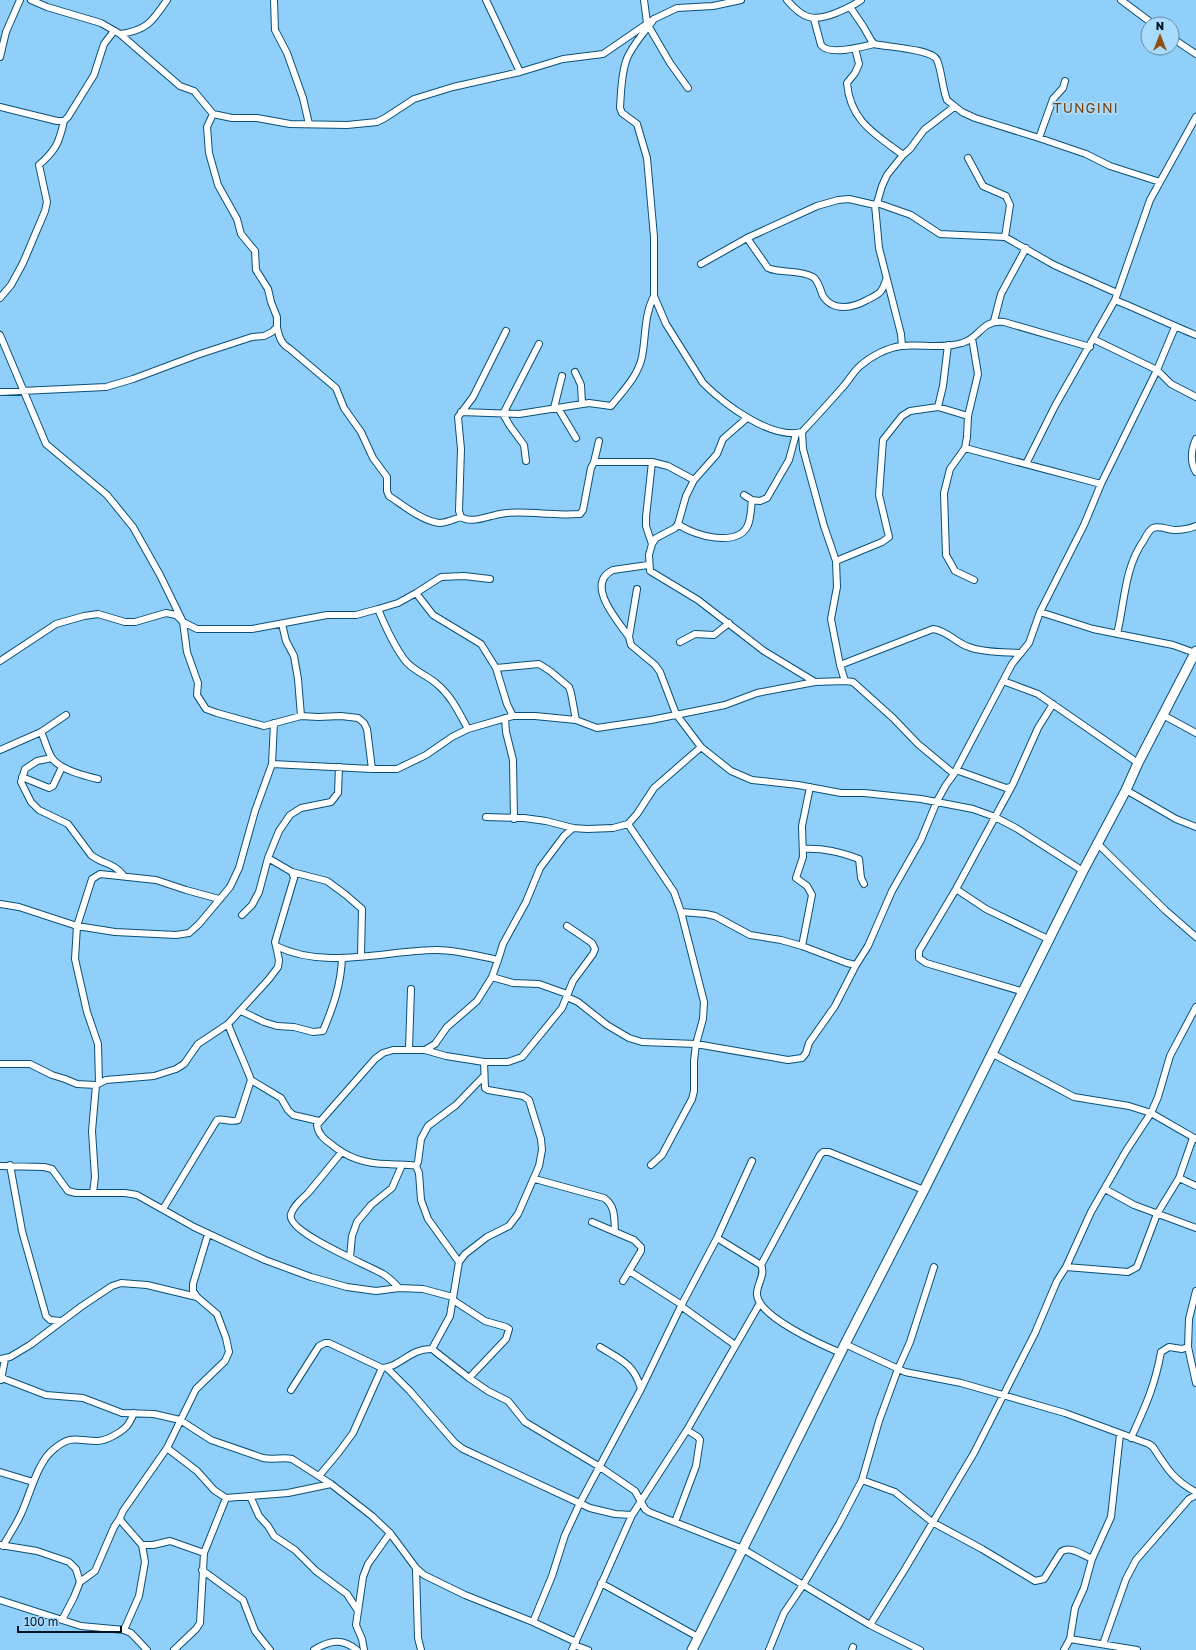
<svg xmlns="http://www.w3.org/2000/svg" width="1196" height="1650" font-family="'Golos Text',sans-serif">
	<style>
		.lines { fill: none; stroke-linecap: round; stroke-linejoin: round }
		.minor-casing { stroke: #095075; stroke-width: 8 }
		.primary-casing { stroke: #095075; stroke-width: 11 }
		.minor { stroke: #fff; stroke-width: 6 }
		.primary { stroke: #fff; stroke-width: 9 }
		.labels { text-anchor: middle; dominant-baseline: central; stroke-width: 4; stroke-linejoin: round; paint-order: stroke }
		.quarter-label { font-size: 14px; letter-spacing: 1px; fill: #7b430a; stroke: #a9dbfd }
	</style>
	<rect width="100%" height="100%" fill="#90cff9"/>
	<g class="lines">
		<defs>
			<path id="minor" d="M 31,0 L 47,7 L 101,23 L 120,34 L 180,86 L 194,91 L 213,114 L 232,118 L 257,118 L 290,124 L 347,125 L 377,122 L 385,118 L 414,99 L 453,87 L 520,72 L 563,59 L 603,54 L 654,19 L 677,8 L 713,6 L 741,0
				M 274,0 L 275,30 L 287,53 L 303,98 L 309,124
				M 486,0 L 520,72
				M 644,0 L 647,23
				M 787,0 C 803,19 813,22 836,13 C 845,9 853,6 861,0
				M 1121,0 L 1153,24
				M 850,7 L 863,26 L 871,40 L 874,44 C 887,47 932,49 937,60 C 942,72 942,87 947,100 L 962,112 L 975,118 L 1039,138 L 1086,154 L 1110,166 L 1160,182
				M 654,19 C 645,32 631,46 626,61 C 621,76 621,93 620,108 L 622,113 L 637,124 L 647,158 L 654,237 L 654,296 L 666,324 L 703,383 C 724,404 771,440 802,432 C 815,418 828,404 841,389 C 848,382 853,372 860,366 C 871,356 887,348 901,346 C 921,344 943,349 962,343 C 981,338 980,320 1004,322 L 1090,347
				M 814,19 L 821,45 C 829,56 862,47 874,44
				M 649,27 L 670,63 L 688,88
				M 120,34 C 147,30 152,22 167,0
				M 1172,38 L 1196,54
				M 855,48 L 859,64 L 855,73 L 847,83 C 850,121 875,134 903,155
				M 0,57 L 6,32 L 20,0
				M 0,107 L 57,121 L 64,121 L 68,117 L 94,75 L 104,44 L 114,31
				M 1039,138 L 1053,99 L 1063,88 L 1065,81
				M 968,158 L 983,186 L 1006,196 L 1010,205 L 1005,237
				M 877,203 L 911,215 L 940,234 L 1005,237 L 1054,265 L 1117,293
				M 875,205 L 879,248 L 901,334 L 902,346
				M 747,238 L 768,268 C 782,274 799,269 813,277 C 819,281 820,290 823,296 C 833,312 853,308 867,300 C 879,294 882,293 886,280
				M 701,264 L 747,238 L 817,206 L 838,200 L 849,199 L 875,205 L 877,203 L 882,186 L 887,175 L 903,155 L 910,149 L 924,130 L 954,107
				M 0,298 L 11,285 L 23,263 L 45,211 L 47,202 L 39,165 C 56,150 59,143 64,121
				M 1115,300 C 1142,311 1169,324 1196,335
				M 994,321 L 1001,294 L 1026,248
				M 277,327 C 279,337 281,344 290,349 L 336,388 L 344,408 L 361,432 L 373,458 L 387,477 L 387,491 L 389,496 C 403,505 422,521 439,523 C 447,523 454,519 461,517
				M 506,331 L 473,397 L 458,417 L 461,449 L 459,511 L 461,517 C 471,524 489,516 500,514 C 518,510 536,514 555,514 C 563,515 572,514 580,514 L 583,510 L 591,468 L 594,462 L 652,462 L 668,466 L 694,480
				M 0,335 L 46,444 L 107,495 L 133,527 L 160,575 L 183,622 L 187,652 L 198,683 L 197,695 L 206,709 L 217,713 L 264,726 L 301,716 L 318,717 L 341,716 L 358,718 L 364,723 L 367,729 L 372,769
				M 972,338 L 978,374 L 968,416 L 967,437 L 965,448 L 950,469 L 944,493 L 946,555 L 955,571 L 974,580
				M 1093,339 L 1157,370 L 1171,384 L 1196,397
				M 575,372 L 581,385 L 582,404
				M 0,392 L 106,387 L 133,379 L 197,355 L 252,337 L 264,336 L 272,332 L 277,327 L 277,317 L 271,302 L 268,289 L 256,270 L 255,251 L 241,234 L 237,219 L 218,185 L 209,153 L 207,127 L 213,114
				M 938,407 L 943,386 L 948,345
				M 554,408 L 562,376
				M 558,408 L 576,438
				M 461,412 L 519,414 L 589,403 L 611,406 C 623,391 638,376 642,357 C 646,336 644,315 654,296
				M 747,418 L 723,439 L 717,454 L 694,480 L 686,496 L 678,524 L 675,528 L 656,538 L 652,544 L 649,555 L 650,571 L 698,600 L 764,651 L 815,682
				M 802,432 L 803,449 L 824,526 L 836,561 L 837,587 L 831,619 L 840,665 L 845,681
				M 1196,439 C 1191,449 1190,463 1196,472
				M 965,448 L 1101,484
				M 526,461 L 524,445 L 510,426 L 503,414 L 539,344
				M 594,462 L 599,441
				M 1026,464 L 1055,406 L 1115,300 L 1150,200 L 1196,117
				M 744,495 L 752,500 L 760,501 L 767,498 L 789,460 L 796,434
				M 678,524 C 694,536 738,548 748,525 C 751,517 751,508 752,500
				M 652,544 L 646,526 L 646,517 L 652,462
				M 836,561 L 882,542 L 889,537 L 879,495 L 883,440 L 902,416 L 910,411 L 938,407 L 968,416
				M 637,589 L 629,637 L 631,645 L 655,665 L 660,672 L 676,714 L 701,747 L 731,771 L 752,780 L 798,785 L 841,793 L 864,793 L 921,799 L 973,809 L 995,817 L 1016,828 L 1083,871
				M 416,593 L 433,615 L 481,644 L 496,668 L 507,704 L 513,716
				M 378,609 C 385,626 393,644 404,659 C 412,671 428,675 438,685 C 452,697 459,713 468,729
				M 1040,612 L 1093,629 L 1173,645 L 1195,653
				M 282,624 L 286,641 L 294,656 L 298,679 L 301,716
				M 1117,634 C 1125,602 1124,568 1144,540 C 1146,536 1149,530 1153,528 C 1159,525 1168,530 1175,530 C 1182,530 1189,529 1196,526
				M 629,637 C 618,621 584,584 613,570 L 648,565
				M 680,642 L 695,634 L 714,635 L 729,623
				M 0,661 L 56,624 L 84,616 L 98,614 L 125,622 L 135,622 L 166,613 L 176,615 L 183,622 L 197,629 L 252,629 L 327,615 L 356,615 L 378,609 L 398,603 L 416,593 L 441,577 L 464,576 L 490,579
				M 840,665 L 933,629 C 948,631 956,643 969,647 C 984,653 1006,652 1021,653
				M 496,668 L 539,664 L 550,671 L 569,687 L 571,693 L 576,720
				M 1003,681 L 1038,694 L 1138,763
				M 1163,715 L 1196,733
				M 505,718 L 506,732 L 513,760 L 514,819
				M 41,732 C 45,740 47,750 52,758 C 60,770 85,776 98,779
				M 0,750 L 41,732 L 66,715
				M 52,758 L 37,761 L 25,769 L 21,782 L 31,802 L 39,810 L 68,824 L 91,855 C 104,865 113,862 124,876
				M 272,764 L 372,769 L 397,769 L 426,755 L 452,737 L 468,729 L 513,716 L 535,716 L 576,720 L 597,728 L 651,720 L 725,705 L 757,693 L 815,682 L 845,681 L 853,682 L 893,718 L 918,744 L 954,774
				M 956,770 L 1006,788 L 1011,787 L 1013,784 L 1038,728 L 1053,704
				M 22,777 L 49,788 L 53,786 L 62,767
				M 1013,784 L 956,889 L 919,951 L 919,958 L 926,963 L 1024,992
				M 1126,790 L 1176,819 L 1196,827
				M 486,817 L 524,818 L 546,821 L 573,828 L 587,829 L 613,828 L 628,824 L 637,814 L 654,788 L 701,747
				M 628,824 L 674,892 L 681,912 L 704,1002 L 703,1019 L 696,1044 L 694,1061 L 694,1091 L 692,1099 L 662,1155 L 651,1165
				M 1098,844 L 1165,910 L 1196,937
				M 803,849 C 824,848 840,852 859,859 L 861,878 L 864,884
				M 268,858 L 292,872 L 294,878 L 275,942 L 276,946 C 325,970 383,951 434,950 C 454,949 479,956 498,960 L 503,944 L 526,902 L 540,868 L 564,836 L 573,828
				M 292,872 L 327,881 L 346,895 L 362,909 L 361,956
				M 956,889 L 986,909 L 1050,940
				M 0,904 L 19,907 L 77,926 L 115,932 L 176,935 L 189,933 L 199,924 L 230,887 L 239,868 L 255,811 L 272,764 L 274,723
				M 681,912 L 706,914 L 715,916 L 750,935 L 781,940 L 802,946 L 847,963 L 856,965
				M 242,915 L 252,905 L 259,892 L 268,858 L 279,831 L 290,815 L 301,808 L 331,802 L 338,793 L 339,767
				M 802,946 L 812,895 L 807,886 L 796,878 L 803,857 L 802,826 L 810,787
				M 492,977 L 513,983 L 539,984 L 567,994
				M 567,997 L 578,1002 L 607,1025 L 629,1038 L 642,1042 L 696,1044 L 788,1060 L 802,1058 L 806,1053 L 809,1043 L 835,1006 L 856,965 L 868,946 L 892,891 L 921,840 L 937,801 L 946,785 L 954,774 L 1012,664 L 1029,643 L 1040,612 L 1084,525 L 1101,484 L 1157,370 L 1175,327
				M 241,1011 L 264,1022 L 277,1026 L 294,1027 L 313,1032 L 323,1031 C 333,1007 341,985 342,958
				M 228,1024 C 235,1043 244,1061 251,1080 L 281,1098 L 288,1110 L 293,1115 L 319,1121
				M 409,1049 L 411,989
				M 425,1050 L 446,1056 L 484,1062 L 508,1062 L 522,1057 L 562,1008 L 573,981 L 593,954 L 595,949 L 592,943 L 567,926
				M 993,1054 L 1074,1097 L 1129,1106 L 1151,1113 L 1196,1139
				M 0,1064 L 30,1064 L 52,1075 L 65,1079 L 77,1084 L 96,1085
				M 99,1083 L 98,1044 L 87,1012 L 75,959 L 77,926 L 92,879 L 100,874 L 156,880 L 186,890 L 219,899
				M 341,1153 C 330,1166 319,1180 308,1193 C 301,1200 294,1205 291,1214 C 285,1232 368,1265 383,1274 C 389,1277 394,1283 399,1288
				M 10,1165 L 22,1231 L 46,1316 L 50,1320 L 61,1321
				M 0,1166 L 44,1167 L 52,1169 L 68,1191 L 76,1193 L 125,1193 L 137,1195 L 194,1227 L 265,1260 L 311,1277 L 347,1287 L 376,1291 L 399,1288 L 423,1289 L 453,1297
				M 416,1166 L 418,1162 L 421,1139 L 428,1126 L 456,1105 L 484,1076
				M 1179,1178 L 1196,1186
				M 535,1179 L 604,1198 C 616,1206 614,1219 615,1232
				M 1105,1189 L 1134,1205 L 1196,1228
				M 93,1193 L 95,1177 L 92,1131 L 96,1085 L 106,1080 L 154,1076 L 176,1069 L 184,1064 L 198,1044 L 228,1024 L 269,979 L 278,967 L 279,960 L 276,946
				M 163,1209 L 217,1120 C 224,1118 231,1123 238,1120 L 251,1080
				M 592,1222 L 634,1240 L 641,1247 L 641,1251 L 623,1281
				M 717,1238 L 761,1265 C 766,1275 756,1285 757,1295 C 759,1317 822,1345 841,1353
				M 350,1257 L 352,1236 L 357,1222 L 371,1205 L 392,1188 L 402,1165
				M 459,1262 L 428,1219 L 421,1200 L 419,1173 L 416,1166 C 407,1164 397,1165 388,1164 C 367,1164 347,1158 331,1144 C 324,1139 318,1134 317,1125 L 375,1059 L 383,1053 L 393,1050 L 425,1050 L 435,1044 L 447,1027 L 477,1001 L 492,977 L 498,960
				M 761,1265 L 820,1155 L 823,1152 L 829,1152 L 924,1190
				M 1066,1267 L 1128,1272 L 1137,1267 L 1157,1214 L 1179,1178 L 1193,1138
				M 629,1271 L 682,1305
				M 453,1300 L 485,1321 L 506,1327 L 509,1329 L 506,1339 L 469,1378
				M 681,1306 L 735,1345
				M 845,1344 L 905,1372 L 961,1383 L 1065,1413 L 1149,1444 L 1153,1447 C 1166,1467 1174,1481 1196,1492
				M 600,1347 C 621,1360 634,1364 641,1389
				M 1188,1347 L 1196,1383
				M 432,1349 L 450,1316 L 459,1262 L 465,1254 L 487,1237 L 509,1226 L 518,1214 L 539,1166 L 542,1150 L 541,1139 L 529,1100 L 523,1096 L 488,1090 L 485,1088 L 484,1062
				M 0,1359 L 10,1357 L 30,1345 L 82,1306 L 112,1286 L 121,1283 L 147,1285 L 197,1297
				M 387,1368 L 410,1391 L 455,1443 L 463,1449 L 590,1508 L 615,1514 L 632,1515
				M 2,1378 L 46,1395 L 83,1398 L 122,1413 L 154,1414 L 180,1420 L 211,1440 L 263,1458 C 273,1460 283,1457 292,1459 L 331,1484 L 372,1516 L 390,1533 L 416,1568 L 424,1575 L 465,1595 L 533,1622 L 576,1642
				M 1,1380 L 5,1359
				M 291,1390 L 319,1346 L 325,1343 L 329,1343 L 382,1368 C 399,1368 410,1348 432,1349 L 469,1378 L 488,1391 L 508,1401 L 525,1422 L 600,1467 L 635,1491 L 645,1509 L 649,1512 L 743,1549 L 870,1625 L 920,1650
				M 1131,1438 C 1145,1407 1155,1386 1161,1352 L 1169,1347 L 1182,1349 L 1188,1347 L 1189,1319 L 1196,1291
				M 167,1448 L 197,1471 L 214,1490 L 226,1498 L 288,1493 L 331,1484
				M 0,1472 L 33,1482
				M 319,1476 L 339,1452 L 353,1433 L 382,1368
				M 862,1480 L 895,1492 L 932,1522 L 982,1549 L 1035,1581 L 1044,1579 L 1061,1552 C 1070,1545 1083,1555 1092,1559
				M 250,1496 L 259,1516 L 268,1526 L 274,1536 L 295,1550 L 316,1571 L 347,1594 L 358,1611
				M 675,1522 L 696,1466 L 700,1440 L 698,1437 L 687,1430
				M 0,1545 L 37,1551 L 69,1562 L 76,1569 L 80,1582 L 74,1597 L 62,1620
				M 142,1545 L 153,1545 L 170,1541 L 204,1553
				M 3,1546 C 9,1535 16,1525 21,1514 C 30,1495 37,1462 54,1449 C 72,1434 77,1441 97,1441 C 106,1441 120,1433 126,1427 C 130,1423 132,1417 134,1413
				M 416,1568 L 418,1638 L 421,1650
				M 202,1570 L 243,1600 L 255,1631 L 270,1650
				M 80,1582 L 95,1571 L 114,1527 L 120,1518
				M 601,1583 L 698,1637
				M 0,1600 L 81,1626 L 124,1630 L 131,1633 L 147,1650
				M 533,1622 L 552,1576 L 565,1535 L 580,1503 L 641,1389 L 681,1306 L 717,1238 L 752,1161
				M 870,1625 L 905,1569 L 974,1453 L 1035,1333 L 1057,1281 L 1066,1267 L 1091,1212 L 1126,1151 L 1151,1113 L 1158,1097 L 1170,1056 L 1196,1007
				M 124,1630 L 139,1596 L 145,1562 L 142,1545 L 121,1521 L 120,1518 L 123,1511 L 167,1448 L 196,1389 L 225,1361 L 229,1352 L 226,1338 L 217,1314 L 197,1297 L 193,1291 L 193,1284 L 208,1234
				M 1070,1639 L 1137,1650
				M 1103,1644 L 1126,1579 L 1136,1560 L 1189,1499 L 1196,1495
				M 574,1645 L 588,1650
				M 174,1650 L 196,1629 L 200,1623 L 204,1553 L 226,1498
				M 314,1650 C 330,1640 342,1638 357,1650
				M 364,1650 L 362,1639 L 356,1625 L 363,1577 L 368,1564 L 390,1533
				M 572,1650 L 632,1515 L 687,1430 L 760,1303
				M 769,1650 L 784,1613 L 803,1585 L 839,1524 L 862,1480 L 879,1421 L 898,1369 L 910,1342 L 934,1267
				M 852,1650 L 853,1647
				M 1064,1650 L 1070,1639 L 1075,1608 L 1084,1588 L 1092,1559 L 1111,1517 L 1120,1434"/>
			<path id="primary" d="M 692,1650 L 845,1344 L 924,1190 L 1083,871 L 1126,790 L 1138,763 L 1196,651"/>
		</defs>
		<!-- minor casing -->
		<use href="#minor" class="minor-casing"/>
		<!-- primary casing -->
		<use href="#primary" class="primary-casing"/>
		<!-- minor -->
		<use href="#minor" class="minor"/>
		<!-- primary -->
		<use href="#primary" class="primary"/>
	</g>
	<g class="labels">
		<!-- quarter labels -->
		<g class="quarter-label">
			<text x="1086" y="107">TUNGINI</text>
		</g>
	</g>
	<!-- north arrow -->
	<g transform="translate(1160 36)"><circle r="19" fill="#a9dbfd" stroke="#658ba5"/>
	<path d="M0-3L7 15L0 10L-7 15Z" fill="#8d4f13"/>
	<text y="-6" font-size="11" font-weight="bold" text-anchor="middle" fill="#001322">N</text>
	</g>
	<!-- scale -->
	<path d="M18 1626v6h103v-6" fill="none" stroke="#001322" stroke-width="2"/>
	<text x="24" y="1626" font-size="12" fill="#001322" stroke="#a9dbfd" stroke-width="3" paint-order="stroke">100 m</text>
</svg>
